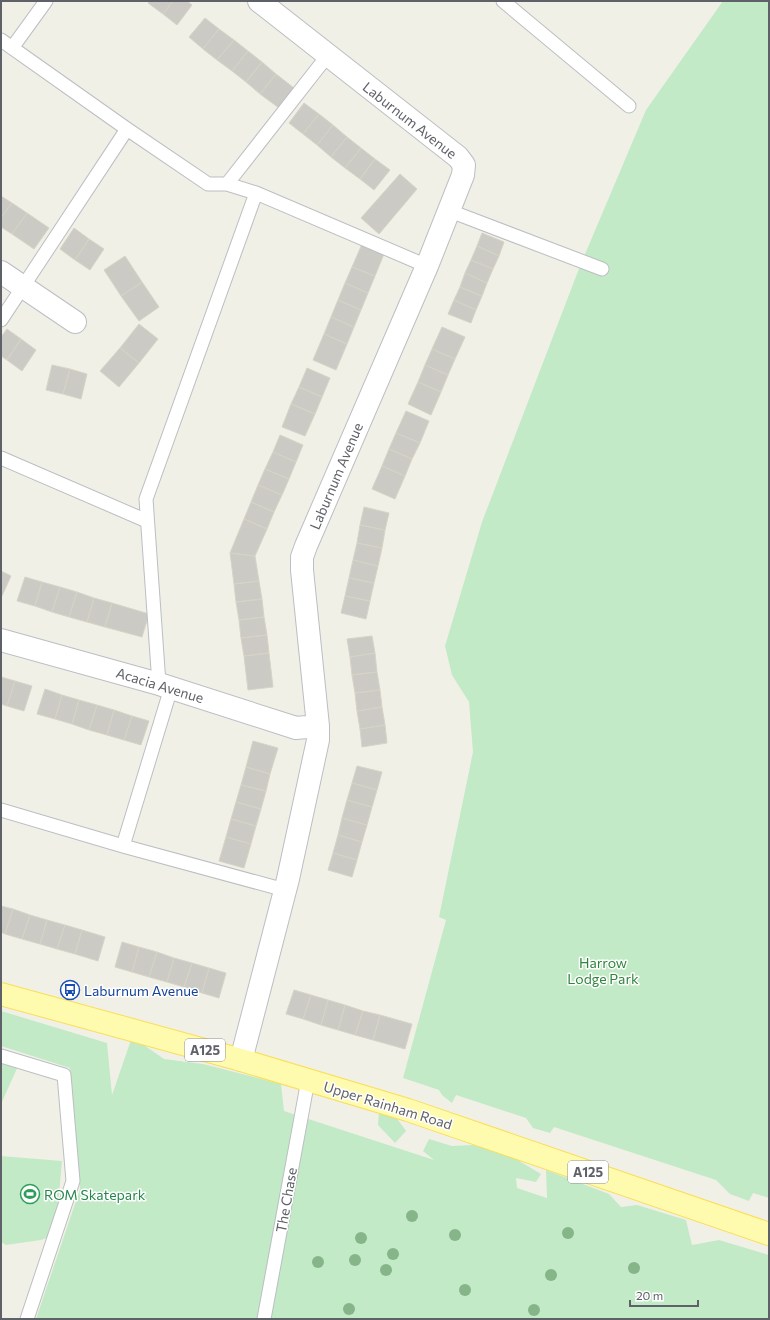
<svg xmlns="http://www.w3.org/2000/svg" width="770" height="1320" font-family="Commissioner,sans-serif">
	<style>
		.green { fill: #c2eac7 }
		.building { fill: #cccac4; stroke: #d7d3c5 }
		.lines { fill: none; stroke-linecap: round; stroke-linejoin: round }
		.service-casing { stroke: #bbbec3; stroke-width: 15 }
		.minor-casing { stroke: #bbbec3; stroke-width: 24 }
		.primary-casing { stroke: #fade57; stroke-width: 24 }
		.service { stroke: #fff; stroke-width: 13 }
		.minor { stroke: #fff; stroke-width: 22 }
		.primary { stroke: #fffbae; stroke-width: 22 }
		.tree { fill: #87b58a }
		.labels { text-anchor: middle; dominant-baseline: central; stroke-width: 3; stroke-linejoin: round; paint-order: stroke }
		.shield { fill: #fff; stroke: #8e9095; stroke-width: 1 }
		.shield-label { font-size: 13px; font-weight: bold; fill: #5e6168 }
		.street-label { font-size: 14px; fill: #5e6168; stroke: #fff }
		.park-label { font-size: 14px; fill: #30853d; stroke: #fff }
		.transit-label { font-size: 14px; fill: #164399; stroke: #fff; text-anchor: start }
		.leisure-label { font-size: 14px; fill: #27864d; stroke: #fff; text-anchor: start }
	</style>
	<rect width="100%" height="100%" fill="#f1f0e7"/>
	<!-- green -->
	<path class="green" d="M 723,1 L 769,1 L 769,1198 L 753,1193 L 749,1201 L 730,1194 L 716,1180 L 554,1127 L 550,1133 L 533,1128 L 526,1118 L 456,1095 L 452,1103 L 442,1095 L 439,1090 L 403,1078 L 446,920 L 439,917 L 473,752 L 469,702 L 452,675 L 445,646 L 482,522 L 580,266 L 646,110 Z
		M 1,1011 L 107,1043 L 112,1095 L 132,1037 L 164,1059 L 203,1064 L 281,1084 L 284,1111 L 434,1160 L 423,1151 L 429,1139 L 452,1146 L 473,1145 L 509,1155 L 541,1174 L 536,1182 L 516,1178 L 517,1188 L 547,1198 L 546,1170 L 609,1194 L 621,1207 L 637,1205 L 686,1220 L 692,1245 L 719,1240 L 769,1255 L 769,1319 L 36,1319 L 80,1189 L 70,1068 L 1,1046 Z
		M 1,1059 L 19,1064 L 1,1104 Z
		M 379,1111 L 396,1117 L 406,1131 L 395,1143 L 378,1125 Z
		M 1,1156 L 62,1161 L 56,1227 L 49,1237 L 41,1240 L 6,1245 L 1,1242 Z"/>
	<!-- building -->
	<path class="building" d="M 150,1 L 173,1 L 163,14 L 148,3 Z
		M 173,1 L 187,1 L 192,5 L 177,25 L 163,14 Z
		M 205,18 L 219,29 L 203,49 L 189,37 Z
		M 219,29 L 234,40 L 217,60 L 203,49 Z
		M 234,40 L 248,51 L 232,71 L 217,60 Z
		M 248,51 L 262,62 L 246,82 L 232,71 Z
		M 262,62 L 276,74 L 260,94 L 246,82 Z
		M 276,74 L 294,88 L 279,108 L 260,94 Z
		M 304,103 L 319,114 L 303,134 L 289,123 Z
		M 319,114 L 333,125 L 317,145 L 303,134 Z
		M 333,125 L 347,137 L 331,157 L 317,145 Z
		M 347,137 L 361,148 L 345,168 L 331,157 Z
		M 361,148 L 375,159 L 360,179 L 345,168 Z
		M 375,159 L 390,170 L 374,190 L 360,179 Z
		M 400,174 L 417,189 L 379,234 L 361,218 Z
		M 1,196 L 12,203 L 1,218 Z
		M 12,203 L 27,213 L 12,234 L 1,227 L 1,218 Z
		M 27,213 L 49,228 L 34,249 L 12,234 Z
		M 74,228 L 89,239 L 75,260 L 60,249 Z
		M 482,233 L 504,242 L 499,256 L 477,246 Z
		M 89,239 L 104,249 L 90,270 L 75,260 Z
		M 362,244 L 384,254 L 375,276 L 352,267 Z
		M 477,246 L 499,256 L 493,269 L 471,260 Z
		M 125,256 L 142,282 L 121,296 L 104,270 Z
		M 471,260 L 493,269 L 487,283 L 465,273 Z
		M 352,267 L 375,276 L 368,293 L 345,283 Z
		M 465,273 L 487,283 L 482,296 L 460,287 Z
		M 142,282 L 159,307 L 139,321 L 121,296 Z
		M 345,283 L 368,293 L 361,310 L 338,300 Z
		M 460,287 L 482,296 L 476,310 L 454,300 Z
		M 338,300 L 361,310 L 354,327 L 331,317 Z
		M 454,300 L 476,310 L 471,323 L 448,314 Z
		M 331,317 L 354,327 L 347,344 L 324,334 Z
		M 139,324 L 158,339 L 139,363 L 120,348 Z
		M 442,327 L 465,337 L 455,359 L 432,349 Z
		M 7,329 L 21,339 L 7,360 L 1,356 L 1,337 Z
		M 324,334 L 347,344 L 336,370 L 313,360 Z
		M 21,339 L 36,350 L 22,371 L 7,360 Z
		M 120,348 L 139,363 L 119,387 L 100,371 Z
		M 432,349 L 455,359 L 448,375 L 425,365 Z
		M 52,365 L 70,369 L 63,394 L 46,390 Z
		M 425,365 L 448,375 L 441,392 L 418,382 Z
		M 307,368 L 330,378 L 322,397 L 299,387 Z
		M 70,369 L 87,374 L 81,399 L 63,394 Z
		M 418,382 L 441,392 L 431,415 L 408,404 Z
		M 299,387 L 322,397 L 315,414 L 291,404 Z
		M 291,404 L 315,414 L 305,436 L 282,427 Z
		M 406,411 L 429,421 L 420,443 L 396,433 Z
		M 396,433 L 420,443 L 412,459 L 389,449 Z
		M 280,435 L 303,445 L 296,462 L 273,452 Z
		M 389,449 L 412,459 L 405,476 L 382,466 Z
		M 273,452 L 296,462 L 289,479 L 265,469 Z
		M 382,466 L 405,476 L 395,499 L 372,489 Z
		M 265,469 L 289,479 L 282,495 L 258,485 Z
		M 258,485 L 282,495 L 274,512 L 251,502 Z
		M 251,502 L 274,512 L 267,529 L 244,519 Z
		M 364,507 L 389,513 L 385,530 L 360,525 Z
		M 244,519 L 267,529 L 255,556 L 230,553 Z
		M 360,525 L 385,530 L 382,548 L 357,543 Z
		M 357,543 L 382,548 L 378,566 L 353,560 Z
		M 230,553 L 255,556 L 259,581 L 234,584 Z
		M 353,560 L 378,566 L 374,583 L 349,578 Z
		M 1,571 L 11,576 L 2,596 L 1,596 Z
		M 25,577 L 42,582 L 35,606 L 17,601 Z
		M 349,578 L 374,583 L 370,601 L 345,596 Z
		M 259,581 L 262,599 L 236,602 L 234,584 Z
		M 42,582 L 60,587 L 52,612 L 35,606 Z
		M 60,587 L 77,592 L 69,617 L 52,612 Z
		M 77,592 L 94,598 L 87,622 L 69,617 Z
		M 345,596 L 370,601 L 366,619 L 341,613 Z
		M 94,598 L 112,603 L 105,627 L 87,622 Z
		M 262,599 L 264,617 L 239,620 L 236,602 Z
		M 112,603 L 149,614 L 142,637 L 105,627 Z
		M 264,617 L 267,635 L 241,638 L 239,620 Z
		M 267,635 L 269,653 L 244,656 L 241,638 Z
		M 372,636 L 375,653 L 350,657 L 347,639 Z
		M 269,653 L 273,687 L 248,690 L 244,656 Z
		M 375,653 L 377,672 L 352,675 L 350,657 Z
		M 377,672 L 380,690 L 355,693 L 352,675 Z
		M 1,677 L 15,681 L 7,706 L 1,704 Z
		M 15,681 L 32,686 L 24,711 L 7,706 Z
		M 45,689 L 62,695 L 55,719 L 37,714 Z
		M 380,690 L 382,707 L 357,711 L 355,693 Z
		M 62,695 L 79,700 L 72,724 L 55,719 Z
		M 79,700 L 97,705 L 89,730 L 72,724 Z
		M 97,705 L 114,710 L 107,735 L 89,730 Z
		M 382,707 L 385,725 L 360,729 L 357,711 Z
		M 114,710 L 132,716 L 124,740 L 107,735 Z
		M 132,716 L 149,721 L 141,745 L 124,740 Z
		M 385,725 L 387,743 L 362,747 L 360,729 Z
		M 253,741 L 278,748 L 270,774 L 246,767 Z
		M 357,766 L 382,772 L 377,790 L 352,783 Z
		M 246,767 L 270,774 L 266,791 L 241,785 Z
		M 352,783 L 377,790 L 372,807 L 347,800 Z
		M 241,785 L 266,791 L 261,809 L 236,802 Z
		M 347,800 L 372,807 L 367,825 L 342,818 Z
		M 236,802 L 261,809 L 256,826 L 231,819 Z
		M 342,818 L 367,825 L 362,842 L 338,835 Z
		M 231,819 L 256,826 L 251,844 L 226,837 Z
		M 338,835 L 362,842 L 357,860 L 333,853 Z
		M 226,837 L 251,844 L 244,868 L 219,861 Z
		M 333,853 L 357,860 L 352,877 L 328,870 Z
		M 1,906 L 13,909 L 5,934 L 1,932 Z
		M 13,909 L 30,915 L 22,939 L 5,934 Z
		M 30,915 L 47,920 L 40,944 L 22,939 Z
		M 47,920 L 65,925 L 57,949 L 40,944 Z
		M 65,925 L 82,930 L 75,954 L 57,949 Z
		M 82,930 L 105,937 L 98,961 L 75,954 Z
		M 122,942 L 139,947 L 132,972 L 115,967 Z
		M 139,947 L 157,952 L 149,977 L 132,972 Z
		M 157,952 L 174,958 L 167,982 L 149,977 Z
		M 174,958 L 192,963 L 184,987 L 167,982 Z
		M 192,963 L 209,968 L 202,993 L 184,987 Z
		M 209,968 L 226,973 L 219,998 L 202,993 Z
		M 294,990 L 311,995 L 303,1019 L 286,1014 Z
		M 311,995 L 328,1000 L 321,1025 L 303,1019 Z
		M 328,1000 L 345,1005 L 338,1030 L 321,1025 Z
		M 345,1005 L 363,1011 L 355,1035 L 338,1030 Z
		M 363,1011 L 380,1015 L 373,1040 L 355,1035 Z
		M 380,1015 L 412,1024 L 405,1049 L 373,1040 Z"/>
	<g class="lines">
		<defs>
			<path id="service" d="M 503,1 L 629,106
				M 1,40 L 127,129 L 208,184 L 227,184 L 256,193 L 146,499 L 159,684
				M 12,48 L 46,1
				M 227,184 L 328,55
				M 256,193 L 427,266
				M 450,211 L 602,269
				M 1,320 L 127,129
				M 1,458 L 147,521
				M 1,810 L 123,846 L 285,890
				M 123,846 L 171,688
				M 1,1056 L 64,1075 L 73,1181 L 27,1319
				M 264,1319 L 308,1080"/>
			<path id="minor" d="M 1,272 L 75,322
				M 1,640 L 159,684 L 296,728 L 318,726
				M 241,1060 L 288,879 L 318,740 L 318,726 L 302,570 L 302,557 L 306,546 L 427,266 L 463,175 L 464,165 L 458,157 L 259,1"/>
			<path id="primary" d="M 1,994 L 241,1060 L 408,1110 L 769,1234"/>
		</defs>
		<!-- service casing -->
		<use href="#service" class="service-casing"/>
		<!-- minor casing -->
		<use href="#minor" class="minor-casing"/>
		<!-- primary casing -->
		<use href="#primary" class="primary-casing"/>
		<!-- service -->
		<use href="#service" class="service"/>
		<!-- minor -->
		<use href="#minor" class="minor"/>
		<!-- primary -->
		<use href="#primary" class="primary"/>
	</g>
	<!-- trees -->
	<g class="tree">
		<circle cx="412" cy="1216" r="6"/>
		<circle cx="568" cy="1233" r="6"/>
		<circle cx="455" cy="1235" r="6"/>
		<circle cx="361" cy="1238" r="6"/>
		<circle cx="393" cy="1254" r="6"/>
		<circle cx="355" cy="1260" r="6"/>
		<circle cx="318" cy="1262" r="6"/>
		<circle cx="634" cy="1268" r="6"/>
		<circle cx="386" cy="1270" r="6"/>
		<circle cx="551" cy="1275" r="6"/>
		<circle cx="465" cy="1290" r="6"/>
		<circle cx="349" cy="1309" r="6"/>
		<circle cx="534" cy="1310" r="6"/>
	</g>
	<!-- icons -->
	<defs>
		<symbol id="bus-ring" viewBox="-11 -11 22 22"><circle r="9.5" fill="#fff" stroke="#1a4fb4" stroke-width="1.5"/><path d="M-5-6H5V4H4V6H2V4H-2V6H-4V4H-5ZM-3.5-4V0h7V-4ZM-3.5 1.2v1.5H-2V1.2ZM2 1.2v1.5H3.5V1.2Z" fill="#1a4fb4"/></symbol>
		<symbol id="stadium-ring" viewBox="-11 -11 22 22"><circle r="9.5" fill="#fff" stroke="#2e9e5b" stroke-width="1.5"/><path d="M0-5a6.5 5 0 1 0 0 10a6.5 5 0 1 0 0-10ZM-3.5-1.8h7v3.6h-7Z" fill="#2e9e5b"/></symbol>
	</defs>
	<g fill-rule="evenodd">
		<use href="#bus-ring" x="59" y="979" width="22" height="22"/>
		<use href="#stadium-ring" x="19" y="1183" width="22" height="22"/>
	</g>
	<g class="labels">
		<!-- shield labels -->
		<g class="shield">
			<rect x="185" y="1039" width="40" height="22" rx="3"/>
			<rect x="568" y="1161" width="40" height="22" rx="3"/>
		</g>
		<g class="shield-label">
			<text x="205" y="1050">A125</text>
			<text x="588" y="1172">A125</text>
		</g>
		<!-- street labels -->
		<g class="street-label">
			<text transform="translate(410 120) rotate(38)">Laburnum Avenue</text>
			<text transform="translate(336 476) rotate(-67)">Laburnum Avenue</text>
			<text transform="translate(160 685) rotate(17)">Acacia Avenue</text>
			<text transform="translate(388 1105) rotate(17)">Upper Rainham Road</text>
			<text transform="translate(286 1200) rotate(-80)">The Chase</text>
		</g>
		<!-- park labels -->
		<g class="park-label">
			<text x="603" y="962">Harrow<tspan x="603" dy="16">Lodge Park</tspan></text>
		</g>
		<!-- transit labels -->
		<g class="transit-label">
			<text x="84" y="990">Laburnum Avenue</text>
		</g>
		<!-- leisure labels -->
		<g class="leisure-label">
			<text x="44" y="1194">ROM Skatepark</text>
		</g>
	</g>
	<!-- border -->
	<rect width="770" height="1320" fill="none" stroke="#5e6168" stroke-width="4"/>
	<!-- scale -->
	<path d="M630 1300v6h68v-6" fill="none" stroke="#5e6168" stroke-width="2"/>
	<text x="636" y="1300" font-size="12" fill="#5e6168" stroke="#ffffff" stroke-width="3" paint-order="stroke">20 m</text>
</svg>
